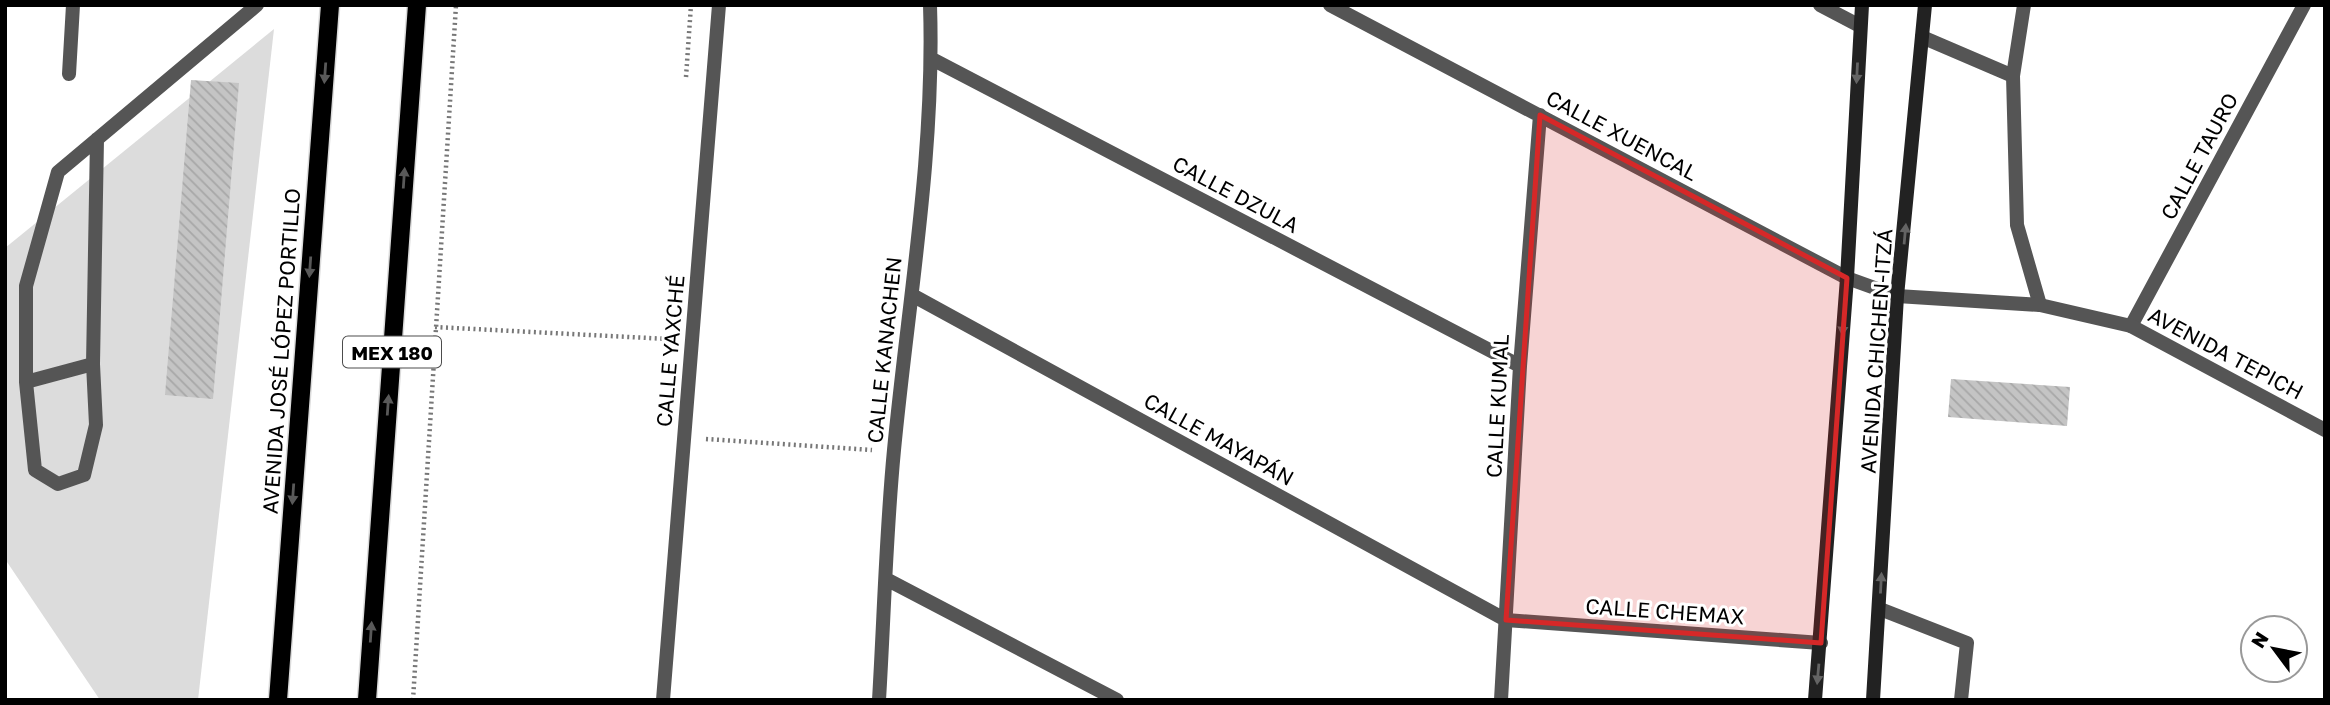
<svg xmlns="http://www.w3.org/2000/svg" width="2330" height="705" font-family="'Golos Text',sans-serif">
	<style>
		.park { fill: #dcdcdc }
		.building { fill: url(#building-back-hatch) }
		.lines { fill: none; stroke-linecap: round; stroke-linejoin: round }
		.primary-casing { stroke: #dbdbdb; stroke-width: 21 }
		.path { stroke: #777; stroke-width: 4.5; stroke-dasharray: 2 3.5; stroke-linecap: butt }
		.service { stroke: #555; stroke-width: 14 }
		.minor { stroke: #555; stroke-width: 14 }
		.tertiary { stroke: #555; stroke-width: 14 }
		.secondary { stroke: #222; stroke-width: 14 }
		.primary { stroke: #000; stroke-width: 18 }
		.oneway { fill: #595959 }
		.oneway2 { fill: #646464 }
		.marked { fill: #d62828; fill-opacity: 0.2; stroke: #d62828; stroke-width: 5; stroke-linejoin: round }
		.labels { text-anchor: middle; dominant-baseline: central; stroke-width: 6; stroke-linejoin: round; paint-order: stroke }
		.shield { fill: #fff; stroke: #4c4c4c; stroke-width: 2 }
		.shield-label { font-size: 19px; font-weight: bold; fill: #000 }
		.street-label { font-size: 21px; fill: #000; stroke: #fff }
	</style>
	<defs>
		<pattern id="building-back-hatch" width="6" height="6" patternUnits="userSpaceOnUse" patternTransform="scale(1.75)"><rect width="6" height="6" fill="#c4c4c4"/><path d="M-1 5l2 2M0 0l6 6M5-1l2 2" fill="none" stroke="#a7a7a7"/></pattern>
	</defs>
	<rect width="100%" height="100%" fill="#fff"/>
	<!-- park -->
	<path class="park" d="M 274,29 L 198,700 L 100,700 L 5,559 L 5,248 Z"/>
	<!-- building -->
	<path class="building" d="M 191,80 L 239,83 L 213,399 L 165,395 Z
		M 1951,379 L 2070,387 L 2067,426 L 1948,417 Z"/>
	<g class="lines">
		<defs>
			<path id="primary" d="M 278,700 L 330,5
				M 367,700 L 417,5"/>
		</defs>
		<!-- primary casing -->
		<use href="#primary" class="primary-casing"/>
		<!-- path -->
		<path class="path" d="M 686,77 L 691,5
			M 435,327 L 668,339
			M 706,439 L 872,450
			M 413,700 L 456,5"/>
		<!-- service -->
		<path class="service" d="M 97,139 L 93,364 L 96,425 L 84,475 L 58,484 L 35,470 L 26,382 L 26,286 L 58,172 L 257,5
			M 26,382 L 93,364
			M 1880,609 L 1967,643 L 1961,700"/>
		<!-- minor -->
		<path class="minor" d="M 1330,5 L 1847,278
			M 1820,5 L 1860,26
			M 2024,5 L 2013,76 L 2017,225 L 2040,305
			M 1922,37 L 2013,76
			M 932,59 L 1520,366
			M 69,74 L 73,5
			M 912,295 L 1506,620 L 1821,643
			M 2131,326 L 2304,5
			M 886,579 L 1117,700
			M 663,700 L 719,5
			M 879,700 C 884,617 886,533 894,450 C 908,303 935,154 930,5
			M 1501,700 L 1520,366 L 1540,115"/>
		<!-- tertiary -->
		<path class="tertiary" d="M 1847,278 L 1897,296 L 2040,305 L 2131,326 L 2325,430"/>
		<!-- secondary -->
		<path class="secondary" d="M 1815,700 L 1847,278 L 1862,5
			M 1873,700 L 1897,296 L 1925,5"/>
		<!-- primary -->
		<use href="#primary" class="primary"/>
	</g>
	<!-- one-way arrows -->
	<defs><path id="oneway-solid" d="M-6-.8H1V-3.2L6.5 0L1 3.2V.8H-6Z" transform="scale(1.75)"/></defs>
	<g class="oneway">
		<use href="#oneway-solid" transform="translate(325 73) rotate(94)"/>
		<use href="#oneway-solid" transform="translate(404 178) rotate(-86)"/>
		<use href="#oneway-solid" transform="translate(310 267) rotate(94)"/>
		<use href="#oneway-solid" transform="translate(388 405) rotate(-86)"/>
		<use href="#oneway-solid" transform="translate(293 494) rotate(94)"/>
		<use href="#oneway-solid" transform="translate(371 632) rotate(-86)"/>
	</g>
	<g class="oneway2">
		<use href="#oneway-solid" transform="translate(1857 73) rotate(93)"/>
		<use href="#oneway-solid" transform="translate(1905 234) rotate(-85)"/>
		<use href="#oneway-solid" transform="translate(1843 325) rotate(94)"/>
		<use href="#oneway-solid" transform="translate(1881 583) rotate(-87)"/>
		<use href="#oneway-solid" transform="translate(1818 674) rotate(95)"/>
	</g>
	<!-- marked area -->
	<path class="marked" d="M 1540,115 L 1847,278 L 1821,643 L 1506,620 Z"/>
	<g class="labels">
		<!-- shield labels -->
		<rect class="shield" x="343" y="336.5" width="98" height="31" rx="5"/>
		<g class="shield-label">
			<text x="392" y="352">MEX 180</text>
		</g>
		<!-- street labels -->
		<g class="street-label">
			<text transform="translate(1622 135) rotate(28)">CALLE XUENCAL</text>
			<text transform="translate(2199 156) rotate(-62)">CALLE TAURO</text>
			<text transform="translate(1236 194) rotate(28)">CALLE DZULA</text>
			<text transform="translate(884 350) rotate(-84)">CALLE KANACHEN</text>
			<text transform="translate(281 351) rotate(-86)">AVENIDA JOSÉ LÓPEZ PORTILLO</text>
			<text transform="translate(670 351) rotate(-85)">CALLE YAXCHÉ</text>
			<text transform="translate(1876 351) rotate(-86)">AVENIDA CHICHEN-ITZÁ</text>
			<text transform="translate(2226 353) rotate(28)">AVENIDA TEPICH</text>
			<text transform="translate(1497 406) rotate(-87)">CALLE KUMAL</text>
			<text transform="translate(1219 439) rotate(29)">CALLE MAYAPÁN</text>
			<text transform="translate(1665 611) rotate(4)">CALLE CHEMAX</text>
		</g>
	</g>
	<!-- border -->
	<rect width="2330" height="705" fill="none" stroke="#000000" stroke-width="14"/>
	<!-- north arrow -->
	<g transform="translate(2274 649) rotate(302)"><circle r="33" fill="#ffffff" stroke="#999999" stroke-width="2"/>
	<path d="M0-5L12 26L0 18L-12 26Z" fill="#000000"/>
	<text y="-10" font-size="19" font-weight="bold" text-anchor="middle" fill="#000000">N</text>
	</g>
</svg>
